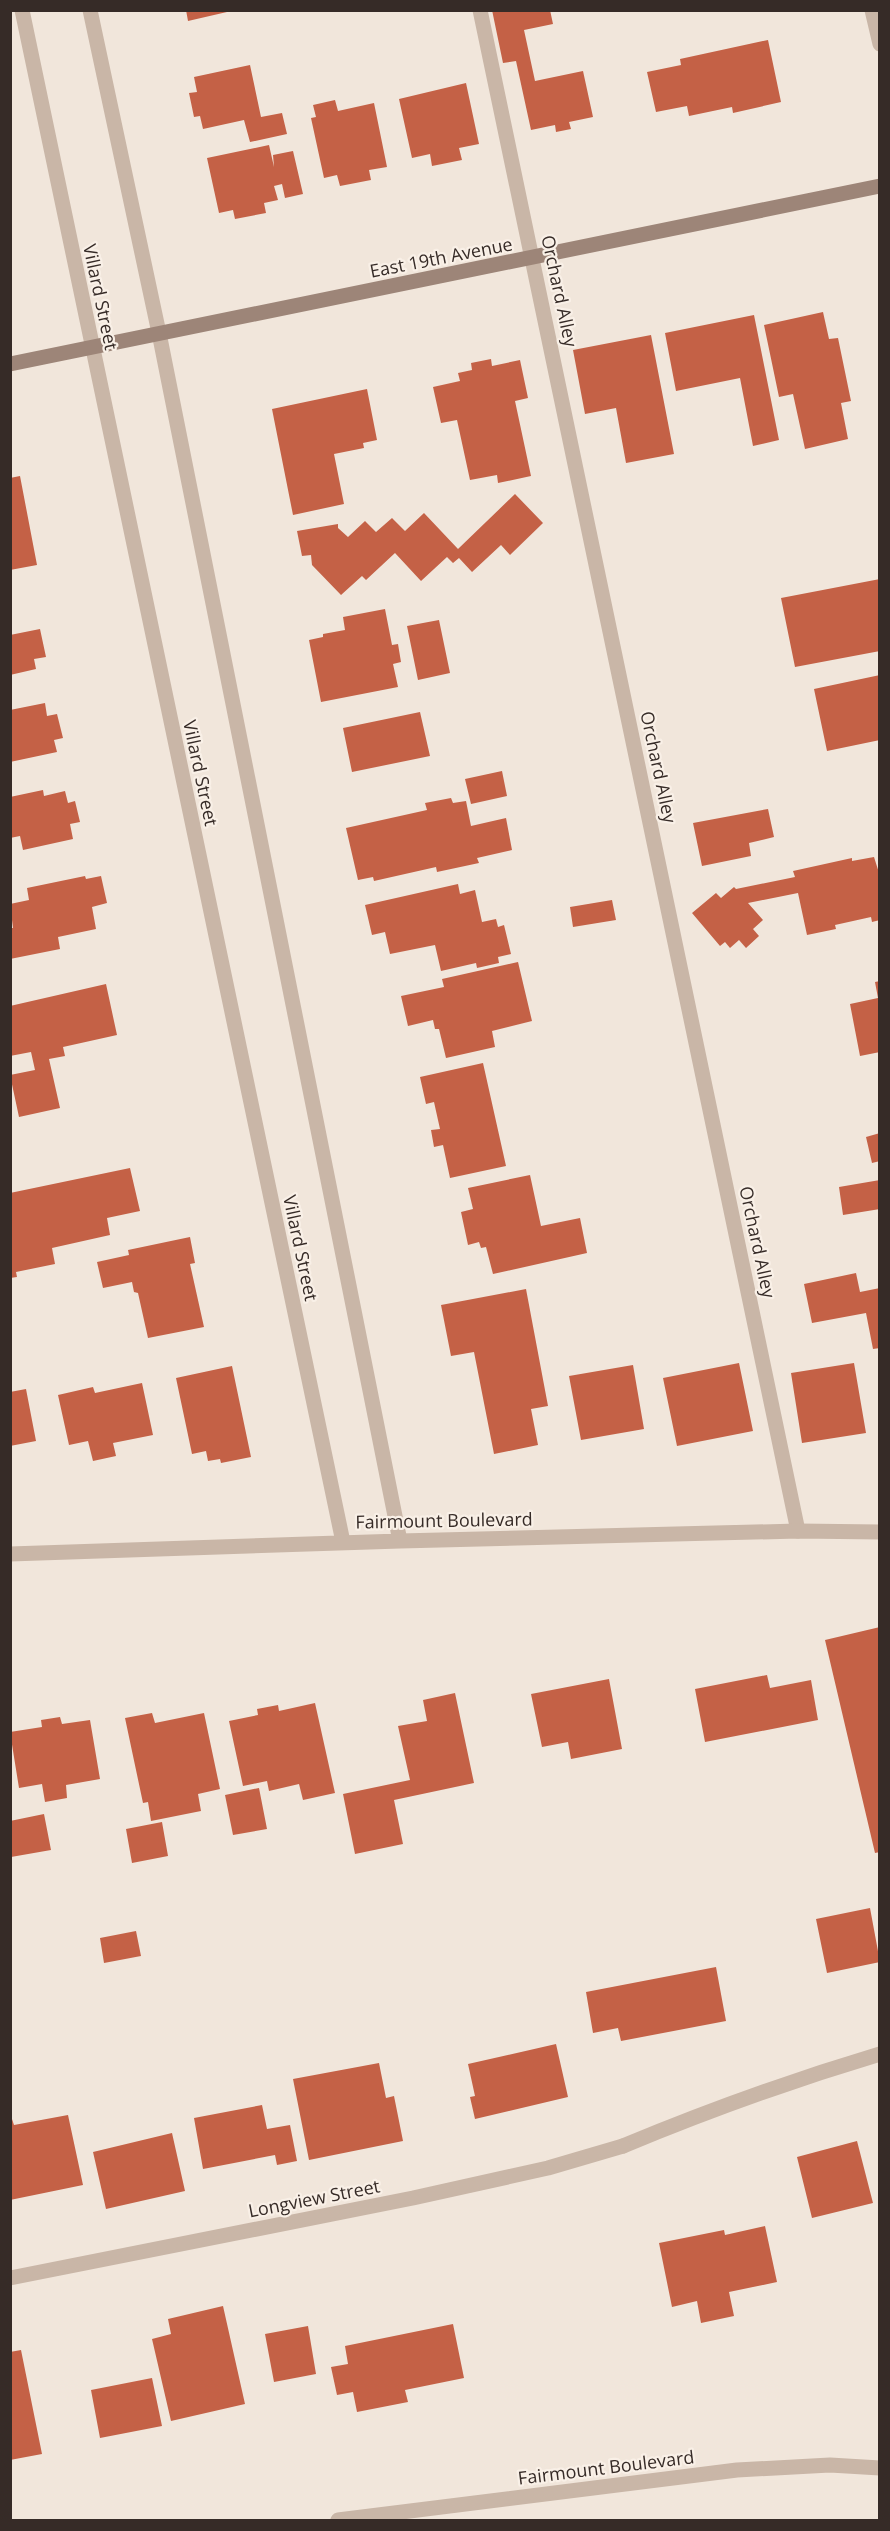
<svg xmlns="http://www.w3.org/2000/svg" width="890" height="2531" font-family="'Open Sans',sans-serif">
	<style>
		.building { fill: #c46146 }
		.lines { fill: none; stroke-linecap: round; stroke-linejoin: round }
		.lane { stroke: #c9b6a7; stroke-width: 15 }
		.street { stroke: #c9b6a7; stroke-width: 15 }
		.secondary { stroke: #9d8578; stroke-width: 15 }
		.labels { text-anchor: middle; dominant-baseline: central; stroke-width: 4.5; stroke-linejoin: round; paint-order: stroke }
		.street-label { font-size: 18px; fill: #362b27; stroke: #f9f0e7 }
	</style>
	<rect width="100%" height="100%" fill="#f1e6db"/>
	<!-- building -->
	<path class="building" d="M 186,10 L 226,10 L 227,12 L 188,21 Z
		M 492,10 L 550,10 L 553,24 L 524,30 L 535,81 L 583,71 L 593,117 L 569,122 L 571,129 L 556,132 L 555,125 L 531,130 L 516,61 L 503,63 Z
		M 768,40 L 781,102 L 733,113 L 732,107 L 689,116 L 687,106 L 656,112 L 647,72 L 681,65 L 680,59 Z
		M 250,65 L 261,117 L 282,113 L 287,134 L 250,142 L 244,120 L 203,129 L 200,116 L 194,117 L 189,93 L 197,92 L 194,77 Z
		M 466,83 L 479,144 L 459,148 L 462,160 L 432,166 L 430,154 L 412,158 L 399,99 Z
		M 335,100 L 338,111 L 374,103 L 387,167 L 369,170 L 371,180 L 340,186 L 337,175 L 324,178 L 311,118 L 316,117 L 313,105 Z
		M 269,145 L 274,167 L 273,155 L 293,151 L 303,194 L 285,198 L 282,184 L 274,186 L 278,200 L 264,203 L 266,213 L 235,219 L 233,210 L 219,213 L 207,158 Z
		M 823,312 L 829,339 L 838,338 L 851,401 L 841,403 L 848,439 L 805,449 L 793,394 L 779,397 L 764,325 Z
		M 754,315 L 779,440 L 753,446 L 740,378 L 676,391 L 665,333 Z
		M 651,335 L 674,454 L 626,463 L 616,408 L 585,414 L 573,350 Z
		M 491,359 L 492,366 L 520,360 L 528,398 L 515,401 L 531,476 L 498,483 L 497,475 L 470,480 L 457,420 L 441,423 L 433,387 L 460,381 L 458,373 L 472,370 L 471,363 Z
		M 367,389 L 377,440 L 363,443 L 364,448 L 334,454 L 344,504 L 293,515 L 272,409 Z
		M 20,476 L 37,565 L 10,570 L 10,478 Z
		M 515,494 L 543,523 L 510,555 L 501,545 L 472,572 L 459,558 L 453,563 L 447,557 L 421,581 L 395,553 L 366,580 L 362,576 L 341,595 L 312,565 L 311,555 L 302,556 L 297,531 L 338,524 L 338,528 L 348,537 L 365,521 L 376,532 L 392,518 L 405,531 L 424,513 L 458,549 Z
		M 880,579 L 880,651 L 795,667 L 781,598 Z
		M 385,609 L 392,645 L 398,644 L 401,662 L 393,664 L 398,687 L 321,702 L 309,640 L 323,637 L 323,634 L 345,630 L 343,617 Z
		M 439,620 L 450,673 L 418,680 L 407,626 Z
		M 40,629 L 46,657 L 34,659 L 36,669 L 10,675 L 10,635 Z
		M 880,675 L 880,740 L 827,751 L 814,689 Z
		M 45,703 L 47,716 L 57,714 L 63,738 L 54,740 L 57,752 L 10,762 L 10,710 Z
		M 420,712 L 430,756 L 352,772 L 343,728 Z
		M 502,771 L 507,796 L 471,804 L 465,779 Z
		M 43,790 L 44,796 L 65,791 L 68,803 L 75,801 L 80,822 L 70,824 L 73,839 L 23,850 L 20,836 L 10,838 L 10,797 Z
		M 451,798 L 453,803 L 466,801 L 471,826 L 506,818 L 512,850 L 477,858 L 479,863 L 437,872 L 436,867 L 374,881 L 373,877 L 358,880 L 346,828 L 427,810 L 425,803 Z
		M 768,809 L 774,837 L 749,843 L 751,856 L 702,866 L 693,823 Z
		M 874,857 L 880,876 L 880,920 L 872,922 L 871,917 L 835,925 L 836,929 L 807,935 L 798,893 L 748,903 L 763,920 L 753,929 L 759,936 L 746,948 L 739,940 L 730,948 L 725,942 L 720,946 L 692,913 L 716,893 L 721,898 L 734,887 L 736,889 L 795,877 L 793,871 L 852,858 L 852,861 Z
		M 85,876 L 86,879 L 101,876 L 107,903 L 92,907 L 96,929 L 58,937 L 60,949 L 10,959 L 10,928 L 13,928 L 10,904 L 29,900 L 27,888 Z
		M 458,884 L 460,894 L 475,890 L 482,922 L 496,919 L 498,927 L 504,925 L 511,954 L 498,957 L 499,963 L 477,968 L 476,963 L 441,971 L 435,945 L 390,954 L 385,932 L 372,935 L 365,905 Z
		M 612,900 L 616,920 L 573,927 L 570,907 Z
		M 518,962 L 532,1021 L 492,1031 L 495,1047 L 446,1058 L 439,1029 L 435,1029 L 433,1020 L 408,1026 L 401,996 L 444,987 L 442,979 Z
		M 880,981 L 880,1052 L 860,1056 L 850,1004 L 878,998 L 875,982 Z
		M 106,984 L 117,1035 L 63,1047 L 65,1056 L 49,1059 L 60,1108 L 19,1117 L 10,1075 L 35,1070 L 31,1052 L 10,1056 L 10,1006 Z
		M 483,1063 L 506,1166 L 450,1178 L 443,1145 L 434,1147 L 431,1130 L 440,1129 L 434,1102 L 426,1104 L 420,1077 Z
		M 880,1133 L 880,1161 L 872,1163 L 866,1137 Z
		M 130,1168 L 140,1211 L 107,1218 L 110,1235 L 52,1248 L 55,1264 L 16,1272 L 17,1277 L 10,1278 L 10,1193 Z
		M 530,1175 L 541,1226 L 580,1218 L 587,1253 L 493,1274 L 486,1247 L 481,1248 L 479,1242 L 468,1245 L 461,1212 L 473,1209 L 468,1188 Z
		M 880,1180 L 880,1209 L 843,1215 L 839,1187 Z
		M 190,1237 L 195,1263 L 190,1264 L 204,1327 L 148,1338 L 138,1293 L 134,1292 L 132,1282 L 103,1288 L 97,1262 L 129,1255 L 128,1250 Z
		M 856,1273 L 860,1292 L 880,1288 L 880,1348 L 873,1349 L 866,1313 L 812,1323 L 804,1284 Z
		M 526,1289 L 548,1406 L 531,1409 L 538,1445 L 494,1454 L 474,1352 L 451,1356 L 441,1305 Z
		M 739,1363 L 753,1431 L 677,1446 L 663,1378 Z
		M 854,1363 L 866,1433 L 802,1443 L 791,1373 Z
		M 633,1365 L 644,1429 L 581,1440 L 569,1376 Z
		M 232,1366 L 251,1457 L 221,1463 L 220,1459 L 208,1461 L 206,1451 L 192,1454 L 176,1378 Z
		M 142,1383 L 153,1435 L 113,1443 L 116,1456 L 93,1461 L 88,1441 L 69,1445 L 58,1395 L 93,1387 L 95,1393 Z
		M 26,1389 L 36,1441 L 10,1446 L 10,1392 Z
		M 880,1627 L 880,1852 L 875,1853 L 825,1640 Z
		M 767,1675 L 770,1688 L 811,1680 L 818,1720 L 705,1742 L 695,1689 Z
		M 609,1679 L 622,1749 L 571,1759 L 568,1742 L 542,1747 L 531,1694 Z
		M 455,1693 L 474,1783 L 394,1800 L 403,1844 L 355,1854 L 343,1794 L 410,1780 L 398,1726 L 427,1721 L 423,1700 Z
		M 315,1703 L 335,1793 L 303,1800 L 299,1784 L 269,1791 L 267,1781 L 243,1786 L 229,1721 L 258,1715 L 257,1709 L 278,1705 L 279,1711 Z
		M 152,1713 L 155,1723 L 204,1713 L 220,1789 L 198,1794 L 201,1811 L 151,1821 L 148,1802 L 143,1803 L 125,1718 Z
		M 60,1717 L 62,1724 L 90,1720 L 100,1779 L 66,1785 L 67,1798 L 45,1802 L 42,1784 L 19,1788 L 10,1732 L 42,1727 L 41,1720 Z
		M 259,1788 L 267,1829 L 233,1835 L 225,1795 Z
		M 44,1814 L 51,1850 L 11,1857 L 10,1821 Z
		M 162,1822 L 168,1856 L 132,1863 L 126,1829 Z
		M 870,1908 L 880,1962 L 827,1973 L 816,1919 Z
		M 136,1931 L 141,1956 L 104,1963 L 100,1938 Z
		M 716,1967 L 726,2021 L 621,2041 L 618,2028 L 593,2033 L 586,1992 Z
		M 556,2044 L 568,2097 L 475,2119 L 470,2097 L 475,2096 L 468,2064 Z
		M 379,2063 L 386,2098 L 394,2096 L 403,2141 L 309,2160 L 293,2079 Z
		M 262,2105 L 267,2129 L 290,2125 L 297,2161 L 277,2165 L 275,2155 L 203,2169 L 194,2118 Z
		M 10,2113 L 14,2125 L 68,2115 L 83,2185 L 10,2200 Z
		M 172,2133 L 185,2191 L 106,2209 L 93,2152 Z
		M 857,2141 L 873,2203 L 812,2218 L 797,2157 Z
		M 765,2226 L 777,2282 L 729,2292 L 734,2316 L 701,2323 L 697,2301 L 672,2307 L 659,2243 L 724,2230 L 725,2235 Z
		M 223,2306 L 245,2404 L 171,2421 L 152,2339 L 171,2334 L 168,2319 Z
		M 453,2324 L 464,2378 L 405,2390 L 408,2402 L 357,2412 L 353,2392 L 337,2395 L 331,2367 L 348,2364 L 345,2346 Z
		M 308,2326 L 316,2374 L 274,2382 L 265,2334 Z
		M 21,2350 L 42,2454 L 10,2460 L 10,2352 Z
		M 152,2378 L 162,2426 L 100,2438 L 91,2390 Z"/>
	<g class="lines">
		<!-- lane -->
		<path class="lane" d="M 480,10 L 798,1531
			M 623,2146 C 707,2111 793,2080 880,2054"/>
		<!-- street -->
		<path class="street" d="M 22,10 L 343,1542
			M 90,10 L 159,333 L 400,1541
			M 872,10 L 880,44
			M 10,1554 L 400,1541 L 798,1531 L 880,1532
			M 10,2278 L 413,2198 L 548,2168 L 623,2146
			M 338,2520 L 737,2470 L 830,2465 L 880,2468"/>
		<!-- secondary -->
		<path class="secondary" d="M 10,364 L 880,186"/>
	</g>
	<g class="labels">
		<!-- street labels -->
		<g class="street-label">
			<text transform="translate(441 257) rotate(-11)">East 19th Avenue</text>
			<text transform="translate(560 291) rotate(78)">Orchard Alley</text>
			<text transform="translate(101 297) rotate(78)">Villard Street</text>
			<text transform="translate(659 767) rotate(78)">Orchard Alley</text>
			<text transform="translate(201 773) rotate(78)">Villard Street</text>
			<text transform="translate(758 1242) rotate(78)">Orchard Alley</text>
			<text transform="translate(301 1248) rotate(78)">Villard Street</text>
			<text transform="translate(444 1520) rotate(-1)">Fairmount Boulevard</text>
			<text transform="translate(314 2198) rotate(-11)">Longview Street</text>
			<text transform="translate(606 2467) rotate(-7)">Fairmount Boulevard</text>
		</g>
	</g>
	<!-- border -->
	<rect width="890" height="2531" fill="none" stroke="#362b27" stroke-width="24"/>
</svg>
